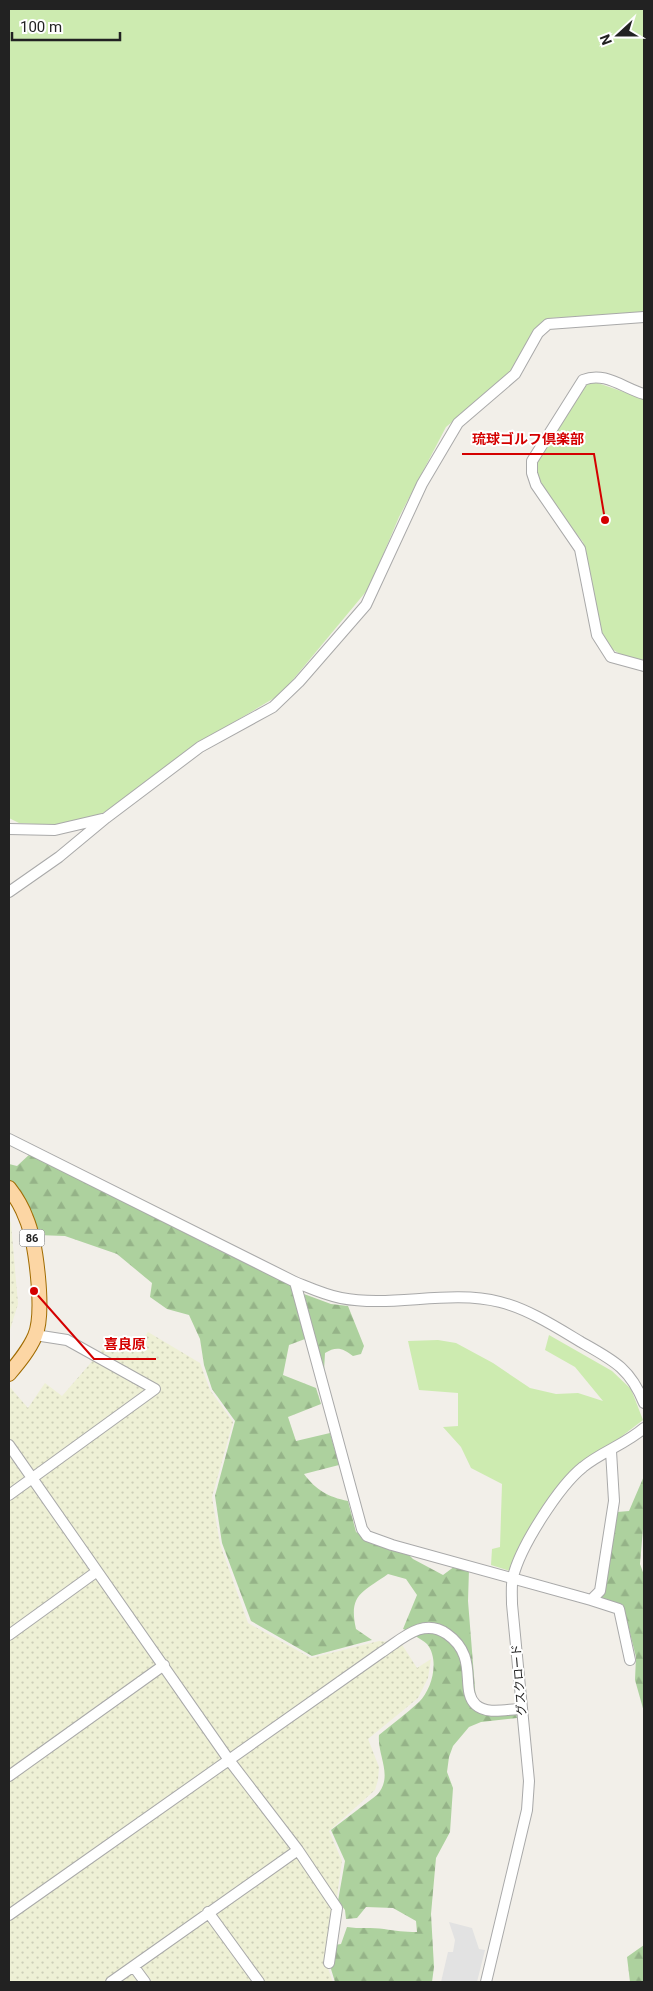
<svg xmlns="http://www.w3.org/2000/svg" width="653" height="1991" font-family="Roboto,'Noto Sans JP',sans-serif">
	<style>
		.farmland { fill: url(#farmland-dots) }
		.grass { fill: #cdebb0 }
		.forest { fill: url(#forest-firs) }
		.parking { fill: #e2e2e2 }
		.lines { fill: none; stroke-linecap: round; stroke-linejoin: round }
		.minor-casing { stroke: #a9a9a9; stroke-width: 12 }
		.major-casing { stroke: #a06b00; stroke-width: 16 }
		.minor { stroke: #fff; stroke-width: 10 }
		.major { stroke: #fcd6a4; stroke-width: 14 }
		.labels { text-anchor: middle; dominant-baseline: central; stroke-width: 4; stroke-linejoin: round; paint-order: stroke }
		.shield { fill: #fff; stroke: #646464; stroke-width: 1 }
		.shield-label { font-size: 11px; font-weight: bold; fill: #222 }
		.street-label { font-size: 12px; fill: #222; stroke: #fff }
		.leader { fill: none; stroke: #d40000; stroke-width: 2 }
		.callout-dot { fill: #d40000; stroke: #fff; stroke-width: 2 }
		.callout-label { font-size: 14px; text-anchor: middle; font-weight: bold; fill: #d40000; stroke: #fff; stroke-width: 4; stroke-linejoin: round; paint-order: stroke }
	</style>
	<defs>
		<pattern id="farmland-dots" width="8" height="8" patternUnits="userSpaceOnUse" patternTransform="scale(1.25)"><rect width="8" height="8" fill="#eef0d5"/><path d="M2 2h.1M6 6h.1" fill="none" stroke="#ccceb7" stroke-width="1.8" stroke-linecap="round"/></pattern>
		<pattern id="forest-firs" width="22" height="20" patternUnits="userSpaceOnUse" patternTransform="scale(1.25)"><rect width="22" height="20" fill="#add19e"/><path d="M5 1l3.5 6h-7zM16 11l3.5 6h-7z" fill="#95b388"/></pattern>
	</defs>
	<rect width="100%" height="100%" fill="#f2efe9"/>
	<!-- farmland -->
	<path class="farmland" d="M 9,1219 L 11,1223 L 18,1304 L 9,1333 Z
		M 148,1332 L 200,1363 L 210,1390 L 233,1422 L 212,1497 L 220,1544 L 248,1623 L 311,1658 L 379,1641 L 401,1643 L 417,1668 L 431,1659 L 428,1678 L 418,1698 L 368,1739 L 379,1767 L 378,1780 L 375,1790 L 329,1831 L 342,1861 L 327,1966 L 333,1982 L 9,1982 L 9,1386 L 28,1408 L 45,1383 L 62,1396 L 115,1335 L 140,1344 Z"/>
	<!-- grass -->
	<path class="grass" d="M 9,9 L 644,9 L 644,313 L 549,318 L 539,325 L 508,376 L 446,427 L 399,517 L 369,588 L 281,694 L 192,747 L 115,805 L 95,818 L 52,825 L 19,823 L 9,818 Z
		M 592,381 L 644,399 L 644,660 L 623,656 L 609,647 L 600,628 L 591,576 L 583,542 L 548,498 L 535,472 L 539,456 L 581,387 Z
		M 549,1335 L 612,1371 L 631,1389 L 643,1420 L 609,1446 L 575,1467 L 551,1494 L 510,1571 L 491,1565 L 492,1549 L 500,1547 L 502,1484 L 471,1468 L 461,1447 L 443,1427 L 458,1426 L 458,1393 L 419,1390 L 408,1341 L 438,1340 L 456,1343 L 493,1363 L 530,1388 L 556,1394 L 578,1393 L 603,1401 L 575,1367 L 545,1350 Z"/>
	<!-- forest -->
	<path class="forest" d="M 31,1153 L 212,1247 L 291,1285 L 305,1339 L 289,1345 L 283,1375 L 316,1388 L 321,1404 L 288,1417 L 296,1441 L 330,1433 L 339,1465 L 304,1474 C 316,1490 328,1497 348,1501 L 356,1532 L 376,1543 L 405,1551 L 413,1559 L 443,1575 L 455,1566 L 469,1569 L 468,1601 L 476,1701 L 473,1692 L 469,1658 L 432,1623 L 419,1624 L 409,1631 L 403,1629 L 417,1595 L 406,1579 L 388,1574 C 363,1592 348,1594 356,1629 L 372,1640 L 312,1656 L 251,1621 L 222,1543 L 215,1496 L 235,1421 L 212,1389 L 204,1365 L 200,1339 L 189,1315 L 167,1309 L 150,1297 L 152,1283 L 117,1254 L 65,1236 L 37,1235 L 9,1182 L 9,1164 L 17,1166 Z
		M 304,1294 L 331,1304 L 348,1306 L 364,1346 L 361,1354 L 353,1356 C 343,1348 336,1346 325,1353 L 324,1371 Z
		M 644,1476 L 644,1517 L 640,1564 L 644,1575 L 644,1712 L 635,1680 L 636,1657 L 623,1605 L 601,1598 L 617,1512 L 629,1511 Z
		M 421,1630 L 439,1632 L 459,1647 L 469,1700 L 473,1709 L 487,1714 L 516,1713 L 517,1718 L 481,1722 L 469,1727 L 453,1746 L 449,1757 L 447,1772 L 453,1788 L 450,1832 L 436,1858 L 431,1914 L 434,1967 L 432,1982 L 335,1982 L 331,1969 L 335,1945 L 341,1944 L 347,1927 C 359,1929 372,1927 384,1929 C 396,1931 404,1932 417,1932 L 416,1921 L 393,1908 L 366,1907 L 357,1918 L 346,1919 L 345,1910 L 338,1901 L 345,1861 L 331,1830 L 377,1795 C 394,1776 377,1756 379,1735 C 392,1724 406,1714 419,1702 C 432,1689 440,1660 427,1644 C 424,1641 418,1638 414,1635 Z
		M 644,1945 L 644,1982 L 630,1982 L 627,1957 Z"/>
	<!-- parking -->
	<path class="parking" d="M 449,1922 L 472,1928 L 479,1949 L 485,1950 L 477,1982 L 441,1982 L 448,1952 L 453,1952 L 455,1940 Z"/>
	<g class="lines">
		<defs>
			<path id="minor" d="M 644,394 C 623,388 605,371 583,380 L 532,461 L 532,473 L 536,485 L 580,549 L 597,635 L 611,657 L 644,666
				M 9,829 L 55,830 L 102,819
				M 9,892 L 59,857 L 106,818 L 200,747 L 273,707 L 299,682 L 366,605 L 422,484 L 458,423 L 515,374 L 538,333 L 548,324 L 644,317
				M 9,1139 L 295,1282 C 310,1288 325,1295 341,1298 C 392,1308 449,1289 500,1302 C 528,1309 556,1327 581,1342 C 613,1360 630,1368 644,1403
				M 295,1282 L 362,1529 L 367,1536 L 392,1545 L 591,1600 L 600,1591 L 614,1501 L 611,1451
				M 9,1445 L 229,1760 L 298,1850 L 111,1982
				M 9,1495 L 155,1389 L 67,1340 L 35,1335
				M 591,1600 L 619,1609 L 630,1660
				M 9,1635 L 96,1572
				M 9,1776 L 164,1665
				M 298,1850 L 337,1908 L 329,1963
				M 208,1912 L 259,1982
				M 9,1915 L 382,1652 C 402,1639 423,1617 447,1634 C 480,1657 459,1690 476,1705 C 487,1715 508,1709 521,1709
				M 134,1967 L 145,1982
				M 486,1982 L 527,1810 L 529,1781 L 512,1604 C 512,1595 511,1585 513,1577 C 520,1547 559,1486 583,1467 C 601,1452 626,1444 644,1428"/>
			<path id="major" d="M 9,1188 C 16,1197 22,1207 26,1218 C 36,1241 45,1313 35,1336 C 29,1350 19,1362 9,1374"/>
		</defs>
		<!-- minor casing -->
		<use href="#minor" class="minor-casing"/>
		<!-- major casing -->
		<use href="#major" class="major-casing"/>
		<!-- minor -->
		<use href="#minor" class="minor"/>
		<!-- major -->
		<use href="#major" class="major"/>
	</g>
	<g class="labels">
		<!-- shield labels -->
		<rect class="shield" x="19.5" y="1229.5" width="25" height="17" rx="4"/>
		<g class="shield-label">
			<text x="32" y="1238">86</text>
		</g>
		<!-- street labels -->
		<g class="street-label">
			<text transform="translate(519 1680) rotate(-95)">グスクロード</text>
		</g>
	</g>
	<!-- callouts -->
	<path class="leader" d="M605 520L594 454H462M34 1291L94 1359H156"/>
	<g class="callout-dot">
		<circle cx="605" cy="520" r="5"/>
		<circle cx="34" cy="1291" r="5"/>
	</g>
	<g class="callout-label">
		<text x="528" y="444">琉球ゴルフ倶楽部</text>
		<text x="125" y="1349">喜良原</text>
	</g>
	<!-- border -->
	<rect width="653" height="1991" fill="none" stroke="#222222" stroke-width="20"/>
	<!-- north arrow -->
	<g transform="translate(618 35) rotate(249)" stroke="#ffffff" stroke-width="4" paint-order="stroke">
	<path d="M0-4L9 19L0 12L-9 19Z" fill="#222222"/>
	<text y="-8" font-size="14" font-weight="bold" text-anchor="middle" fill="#222222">N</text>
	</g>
	<!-- scale -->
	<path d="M12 32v8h108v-8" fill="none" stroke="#222222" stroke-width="2.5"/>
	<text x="20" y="32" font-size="15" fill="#222222" stroke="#ffffff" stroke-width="4" paint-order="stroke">100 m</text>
</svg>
